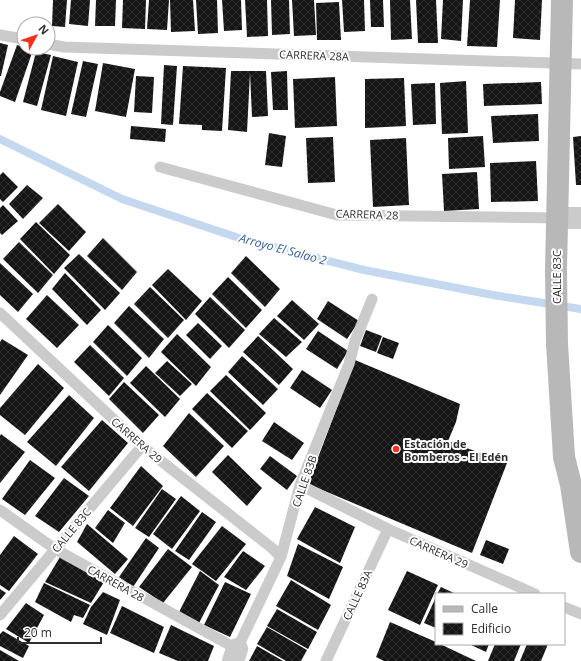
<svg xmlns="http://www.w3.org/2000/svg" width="581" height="661" font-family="'Open Sans',sans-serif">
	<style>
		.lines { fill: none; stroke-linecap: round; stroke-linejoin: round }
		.stream { stroke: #c4d8ef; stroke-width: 8 }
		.building { fill: url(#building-cross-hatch) }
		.lane { stroke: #cbcbcb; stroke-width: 11 }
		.street { stroke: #cbcbcb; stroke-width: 22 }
		.secondary { stroke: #b8b8b8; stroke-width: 22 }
		.poi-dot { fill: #f6301f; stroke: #fff; stroke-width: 1.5 }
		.labels { text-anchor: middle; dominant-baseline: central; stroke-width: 4; stroke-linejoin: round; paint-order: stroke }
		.street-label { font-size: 11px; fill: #2e2e2e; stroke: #fff }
		.poi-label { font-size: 11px; font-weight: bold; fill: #2e2e2e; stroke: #fff; text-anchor: start }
		.water-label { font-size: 12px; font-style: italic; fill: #346298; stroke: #fff }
	</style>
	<defs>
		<pattern id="building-cross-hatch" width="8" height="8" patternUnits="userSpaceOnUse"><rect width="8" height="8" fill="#151515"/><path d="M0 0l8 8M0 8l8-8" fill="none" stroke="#2f2f2f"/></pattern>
	</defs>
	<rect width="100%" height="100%" fill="#fff"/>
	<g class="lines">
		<!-- stream -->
		<path class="stream" d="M 0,139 L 122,199 L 239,238 L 364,270 L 493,295 L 581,309"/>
	</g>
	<!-- building -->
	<path class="building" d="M 53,0 L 67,0 L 65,27 L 52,26 Z
		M 71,0 L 90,0 L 88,26 L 69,24 Z
		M 96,0 L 116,0 L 115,26 L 95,26 Z
		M 123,0 L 146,0 L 145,29 L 122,28 Z
		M 149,0 L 169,0 L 167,30 L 147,29 Z
		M 170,0 L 193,0 L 195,31 L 171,32 Z
		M 196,0 L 217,0 L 218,33 L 198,34 Z
		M 222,0 L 241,0 L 242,30 L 224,31 Z
		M 245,0 L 267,0 L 268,36 L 247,37 Z
		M 271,0 L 289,0 L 290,34 L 272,35 Z
		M 292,0 L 314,0 L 316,35 L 294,36 Z
		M 342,0 L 364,0 L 365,31 L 344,32 Z
		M 370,0 L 383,0 L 384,27 L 371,27 Z
		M 390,0 L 410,0 L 412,39 L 391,40 Z
		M 416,0 L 436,0 L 438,43 L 418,43 Z
		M 443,0 L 463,0 L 461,41 L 441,39 Z
		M 470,0 L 500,0 L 497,47 L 467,46 Z
		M 515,0 L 542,0 L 540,40 L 513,38 Z
		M 339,2 L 341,40 L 317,40 L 316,3 Z
		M 0,43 L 8,45 L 1,76 L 0,76 Z
		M 17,45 L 33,50 L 15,102 L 0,96 L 0,92 Z
		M 36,52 L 51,55 L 37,106 L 23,102 Z
		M 53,56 L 78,62 L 66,116 L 41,110 Z
		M 83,61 L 98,64 L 86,117 L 71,114 Z
		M 103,63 L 135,69 L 126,117 L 95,111 Z
		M 164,65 L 177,66 L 173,125 L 161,124 Z
		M 183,66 L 226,68 L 222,131 L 202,130 L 202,125 L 179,124 Z
		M 231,71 L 266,71 L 268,116 L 252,117 L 250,73 L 247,132 L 228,130 Z
		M 287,71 L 288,110 L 273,110 L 271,72 Z
		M 136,76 L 154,77 L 152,113 L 134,112 Z
		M 335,77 L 337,126 L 295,128 L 293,79 Z
		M 404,78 L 406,126 L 365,128 L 365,79 Z
		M 466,81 L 468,133 L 442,134 L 440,83 Z
		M 541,82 L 542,104 L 484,106 L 483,84 Z
		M 435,83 L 436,124 L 413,125 L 411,84 Z
		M 538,114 L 539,141 L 493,143 L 491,116 Z
		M 131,126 L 166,129 L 165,142 L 130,139 Z
		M 269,133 L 286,136 L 282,167 L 265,165 Z
		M 483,136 L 485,167 L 449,169 L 448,138 Z
		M 581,136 L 581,185 L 576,185 L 573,137 Z
		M 333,137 L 335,182 L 308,183 L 306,138 Z
		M 406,138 L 409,205 L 373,207 L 370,140 Z
		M 536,161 L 538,201 L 491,202 L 490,163 Z
		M 3,172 L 18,187 L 3,202 L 0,199 L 0,175 Z
		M 477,172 L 479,209 L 444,211 L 442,174 Z
		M 27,185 L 43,198 L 23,219 L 9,204 Z
		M 58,204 L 86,232 L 69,251 L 39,223 Z
		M 3,205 L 18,221 L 2,235 L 0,233 L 0,208 Z
		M 36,222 L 70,255 L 54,274 L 20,239 Z
		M 103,238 L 137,272 L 122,290 L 87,256 Z
		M 19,242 L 53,275 L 38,293 L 3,259 Z
		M 79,254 L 120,293 L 105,310 L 64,268 Z
		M 246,256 L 280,289 L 265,307 L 231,273 Z
		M 0,263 L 33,294 L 18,312 L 0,295 Z
		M 168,269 L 202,301 L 186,320 L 152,285 Z
		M 65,273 L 101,310 L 87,325 L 52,289 Z
		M 228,277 L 262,310 L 246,328 L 212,294 Z
		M 150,287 L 184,320 L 168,338 L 134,304 Z
		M 47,295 L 79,325 L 57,348 L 26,319 Z
		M 210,297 L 245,330 L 229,348 L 195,314 Z
		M 292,300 L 319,324 L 304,340 L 277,316 Z
		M 328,301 L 359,321 L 347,339 L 317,319 Z
		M 129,306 L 164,339 L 149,358 L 114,323 Z
		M 274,318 L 302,342 L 286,357 L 259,334 Z
		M 198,323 L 222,346 L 210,359 L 186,335 Z
		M 108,325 L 142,358 L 127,376 L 93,342 Z
		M 366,330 L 382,336 L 376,352 L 360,346 Z
		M 318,331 L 348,351 L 337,369 L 306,349 Z
		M 177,334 L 211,367 L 196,386 L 161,352 Z
		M 258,336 L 293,369 L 279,385 L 243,352 Z
		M 383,337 L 399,343 L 393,359 L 377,353 Z
		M 2,339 L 28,355 L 0,395 L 0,342 Z
		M 90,345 L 124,378 L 109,396 L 74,362 Z
		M 242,356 L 278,389 L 263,405 L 228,372 Z
		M 355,360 L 460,404 L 456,422 L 448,441 L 507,463 L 472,553 L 308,484 Z
		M 167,361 L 192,384 L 180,396 L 155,373 Z
		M 38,364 L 64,388 L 25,435 L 0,415 L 0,408 Z
		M 146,366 L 180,399 L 165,417 L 130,383 Z
		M 302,370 L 332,390 L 320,408 L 290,388 Z
		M 226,375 L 266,413 L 250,430 L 210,391 Z
		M 124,382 L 159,415 L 143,433 L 109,399 Z
		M 207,393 L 248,431 L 232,448 L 192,409 Z
		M 69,395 L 94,418 L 56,466 L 27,442 Z
		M 189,413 L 224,446 L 196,477 L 163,446 Z
		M 102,420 L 128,443 L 89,491 L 61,467 Z
		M 274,422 L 304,443 L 292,460 L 262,441 Z
		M 1,434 L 25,452 L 0,483 L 0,436 Z
		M 228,455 L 262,488 L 247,506 L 212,472 Z
		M 270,456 L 297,476 L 287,490 L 260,469 Z
		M 30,460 L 55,478 L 25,515 L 2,499 Z
		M 141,466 L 163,486 L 133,526 L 110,508 Z
		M 64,478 L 89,496 L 59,532 L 35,516 Z
		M 162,489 L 176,499 L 149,537 L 135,528 Z
		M 181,496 L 200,511 L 172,549 L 153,534 Z
		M 315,507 L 355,527 L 340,563 L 297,539 Z
		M 108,510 L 125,523 L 113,543 L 95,528 Z
		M 202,512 L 216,522 L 189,560 L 175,551 Z
		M 87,524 L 128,559 L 115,574 L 77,542 Z
		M 222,526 L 246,544 L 216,581 L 192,564 Z
		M 14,536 L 38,554 L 9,591 L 0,585 L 0,555 Z
		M 146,538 L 159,548 L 133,587 L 119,577 Z
		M 486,540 L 509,549 L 503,564 L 480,555 Z
		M 298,544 L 343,567 L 329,599 L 287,576 Z
		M 168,549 L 192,567 L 163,603 L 139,587 Z
		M 243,551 L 265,566 L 246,590 L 224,577 Z
		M 60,557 L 104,582 L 91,603 L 45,582 Z
		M 200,571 L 219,585 L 199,623 L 179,612 Z
		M 407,571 L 438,585 L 420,625 L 388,610 Z
		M 291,580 L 331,605 L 318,630 L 276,606 Z
		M 225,582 L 251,594 L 230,637 L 204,625 Z
		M 44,583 L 90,605 L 83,618 L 74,615 L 71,622 L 35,602 Z
		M 441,587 L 456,594 L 437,594 Z
		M 0,589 L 6,593 L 0,600 Z
		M 103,592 L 120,600 L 107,635 L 83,624 L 91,607 Z
		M 436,597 L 436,628 L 424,623 Z
		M 26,603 L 44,615 L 29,643 L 6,629 Z
		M 122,606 L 164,627 L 154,653 L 110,633 Z
		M 277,609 L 317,632 L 308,649 L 267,626 Z
		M 390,622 L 436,642 L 436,644 L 440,644 L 476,661 L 384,661 L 376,657 Z
		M 171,625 L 214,646 L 208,661 L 178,661 L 159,653 Z
		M 267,627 L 307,650 L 301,661 L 286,661 L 257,644 Z
		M 3,631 L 29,646 L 23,658 L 0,646 L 0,634 Z
		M 469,644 L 489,644 L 486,652 Z
		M 495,644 L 521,644 L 514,661 L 488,661 Z
		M 527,644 L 548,644 L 541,661 L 520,661 Z
		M 257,646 L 283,661 L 249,661 Z
		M 0,650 L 19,661 L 0,661 Z"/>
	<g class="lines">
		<!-- lane -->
		<path class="lane" d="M 0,35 L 24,39
			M 48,44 L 64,47 L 581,64
			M 160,167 L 337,215 L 557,218
			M 0,313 L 142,446 L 272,548 L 281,557
			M 300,485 L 388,529 L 535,594
			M 0,510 L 55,549 L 237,649 L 281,557 L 300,485 L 349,364 L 355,341 L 372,299
			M 564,607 L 581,614
			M 0,615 L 142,446
			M 326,661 L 388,529"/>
		<!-- street -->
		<path class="street" d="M 557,218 L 581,218
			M 233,661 L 237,649"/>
		<!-- secondary -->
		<path class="secondary" d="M 562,0 L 556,270 L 557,344 L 564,457 L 571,485 L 581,552"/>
	</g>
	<!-- markers -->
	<circle class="poi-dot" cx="396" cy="449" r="4"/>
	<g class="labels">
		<!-- street labels -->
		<g class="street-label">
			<text transform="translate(314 55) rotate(2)">CARRERA 28A</text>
			<text transform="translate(367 214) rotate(2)">CARRERA 28</text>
			<text transform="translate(556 277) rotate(-90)">CALLE 83C</text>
			<text transform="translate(137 440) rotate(41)">CARRERA 29</text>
			<text transform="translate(304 481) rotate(-71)">CALLE 83B</text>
			<text transform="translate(71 530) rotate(-50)">CALLE 83C</text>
			<text transform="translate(439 552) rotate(24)">CARRERA 29</text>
			<text transform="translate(116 583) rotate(29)">CARRERA 28</text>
			<text transform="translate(357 595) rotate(-65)">CALLE 83A</text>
		</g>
		<!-- poi labels -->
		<g class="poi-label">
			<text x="404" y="443">Estación de<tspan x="404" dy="13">Bomberos - El Edén</tspan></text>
		</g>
		<!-- water labels -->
		<g class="water-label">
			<text transform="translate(283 249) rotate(15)">Arroyo El Salao 2</text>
		</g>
	</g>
	<!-- legend -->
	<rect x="435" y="593" width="130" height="52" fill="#ffffff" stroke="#ababab"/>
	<rect x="443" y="606" width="20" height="6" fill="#b8b8b8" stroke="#ababab"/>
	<text x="471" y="613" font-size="12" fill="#2e2e2e">Calle</text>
	<rect x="443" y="623" width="20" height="12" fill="url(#building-cross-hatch)" stroke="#ababab"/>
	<text x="471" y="633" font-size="12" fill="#2e2e2e">Edificio</text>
	<!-- north arrow -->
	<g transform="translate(36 36) rotate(50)"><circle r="19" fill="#ffffff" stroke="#ababab"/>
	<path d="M0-3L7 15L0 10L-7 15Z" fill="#f6301f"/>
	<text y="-6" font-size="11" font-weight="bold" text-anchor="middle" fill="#2e2e2e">N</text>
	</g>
	<!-- scale -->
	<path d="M18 637v6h83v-6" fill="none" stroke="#2e2e2e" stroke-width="2"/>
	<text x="24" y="637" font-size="12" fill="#2e2e2e" stroke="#ffffff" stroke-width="3" paint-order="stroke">20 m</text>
</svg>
